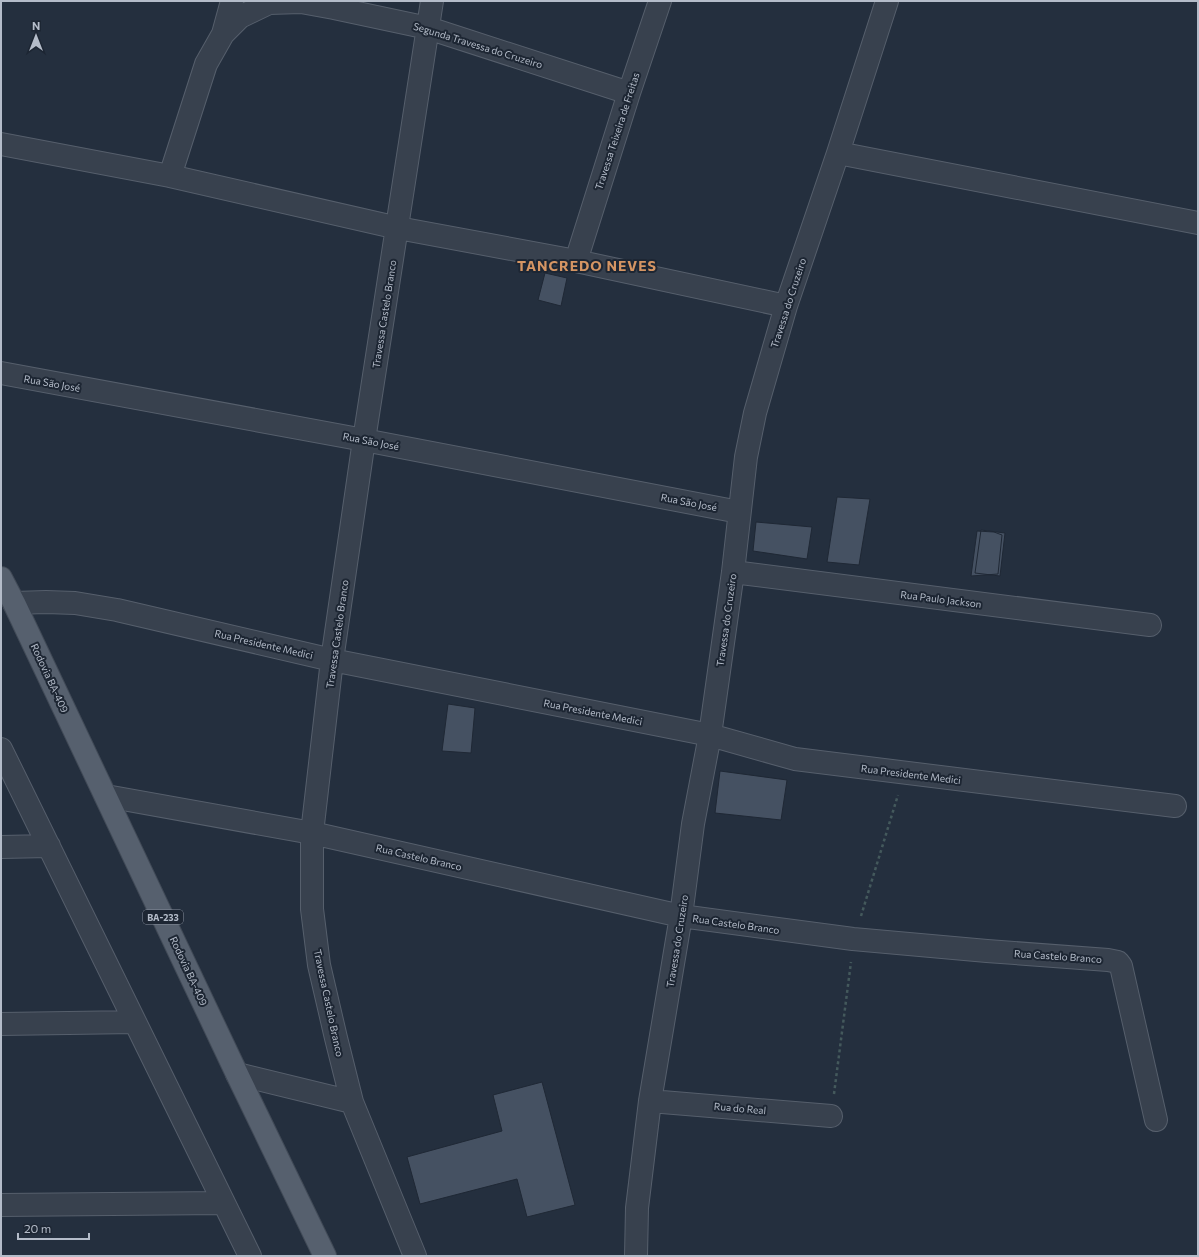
<svg xmlns="http://www.w3.org/2000/svg" width="1199" height="1257" font-family="Commissioner,sans-serif">
	<style>
		.building { fill: #455162; stroke: #1f2835 }
		.lines { fill: none; stroke-linecap: round; stroke-linejoin: round }
		.minor-casing { stroke: #565f6c; stroke-width: 24 }
		.major-casing { stroke: #414a57; stroke-width: 24 }
		.path { stroke: #44595c; stroke-width: 2.5; stroke-dasharray: 3 3; stroke-linecap: butt }
		.minor { stroke: #38414e; stroke-width: 22 }
		.major { stroke: #56606e; stroke-width: 22 }
		.labels { text-anchor: middle; dominant-baseline: central; stroke-width: 4; stroke-linejoin: round; paint-order: stroke }
		.shield { fill: #1d2633; stroke: #878f9c; stroke-width: 1 }
		.shield-label { font-size: 9px; font-weight: bold; fill: #b4bcc9 }
		.street-label { font-size: 10px; fill: #b4bcc9; stroke: #1d2633 }
		.district-label { font-size: 14px; font-weight: bold; letter-spacing: 1px; fill: #d59563; stroke: #1d2633 }
	</style>
	<rect width="100%" height="100%" fill="#242f3e"/>
	<!-- building -->
	<path class="building" d="M 545,273 L 567,278 L 561,306 L 538,300 Z
		M 837,497 L 870,499 L 859,565 L 827,562 Z
		M 756,522 L 812,527 L 807,559 L 753,551 Z
		M 981,530 L 1005,533 L 1000,576 L 975,573 Z
		M 977,531 L 994,532 L 1002,535 L 998,574 L 971,576 Z
		M 448,704 L 475,708 L 471,753 L 442,751 Z
		M 720,771 L 787,780 L 781,820 L 715,813 Z
		M 542,1082 L 575,1205 L 527,1217 L 517,1179 L 420,1204 L 407,1157 L 502,1131 L 493,1095 Z"/>
	<g class="lines">
		<defs>
			<path id="minor" d="M 223,34 L 232,1
				M 1,144 L 170,176 L 398,228 L 576,261 L 786,306
				M 838,153 L 1198,223
				M 170,176 L 206,64 L 223,34 L 240,17 L 269,3 L 301,2 L 334,8 L 428,28 L 629,93
				M 576,261 L 629,93 L 660,1
				M 1,373 L 364,440 L 739,512
				M 733,572 L 1150,625
				M 14,603 L 46,602 L 75,603 L 117,610 L 332,660 L 710,735 L 795,759 L 1175,806
				M 1,749 L 250,1256
				M 106,796 L 312,833 L 681,916 L 853,939 L 987,951 L 1108,960 L 1118,962 L 1121,966 L 1156,1120
				M 1,847 L 49,846
				M 1,1024 L 135,1022
				M 237,1074 L 352,1102
				M 650,1101 L 831,1116
				M 1,1205 L 223,1203
				M 415,1256 L 352,1102 L 336,1038 L 319,965 L 312,909 L 312,833 L 332,660 L 364,440 L 432,1
				M 636,1256 L 637,1208 L 650,1101 L 681,916 L 693,824 L 710,735 L 733,572 L 746,457 L 755,413 L 786,306 L 838,153 L 887,1"/>
			<path id="major" d="M 1,578 L 14,603 L 237,1074 L 325,1256"/>
		</defs>
		<!-- minor casing -->
		<use href="#minor" class="minor-casing"/>
		<!-- major casing -->
		<use href="#major" class="major-casing"/>
		<!-- path -->
		<path class="path" d="M 861,916 L 898,795
			M 834,1094 L 851,962"/>
		<!-- minor -->
		<use href="#minor" class="minor"/>
		<!-- major -->
		<use href="#major" class="major"/>
	</g>
	<g class="labels">
		<!-- shield labels -->
		<rect class="shield" x="143" y="910" width="40" height="14" rx="3"/>
		<g class="shield-label">
			<text x="163" y="917">BA-233</text>
		</g>
		<!-- street labels -->
		<g class="street-label">
			<text transform="translate(478 45) rotate(17)">Segunda Travessa do Cruzeiro</text>
			<text transform="translate(617 131) rotate(-72)">Travessa Teixeira de Freitas</text>
			<text transform="translate(788 303) rotate(-72)">Travessa do Cruzeiro</text>
			<text transform="translate(384 314) rotate(-81)">Travessa Castelo Branco</text>
			<text transform="translate(52 383) rotate(10)">Rua São José</text>
			<text transform="translate(371 441) rotate(11)">Rua São José</text>
			<text transform="translate(689 502) rotate(11)">Rua São José</text>
			<text transform="translate(941 599) rotate(7)">Rua Paulo Jackson</text>
			<text transform="translate(726 620) rotate(-82)">Travessa do Cruzeiro</text>
			<text transform="translate(337 634) rotate(-82)">Travessa Castelo Branco</text>
			<text transform="translate(264 644) rotate(13)">Rua Presidente Medici</text>
			<text transform="translate(50 678) rotate(65)">Rodovia BA-409</text>
			<text transform="translate(593 712) rotate(11)">Rua Presidente Medici</text>
			<text transform="translate(911 774) rotate(7)">Rua Presidente Medici</text>
			<text transform="translate(419 857) rotate(13)">Rua Castelo Branco</text>
			<text transform="translate(736 924) rotate(8)">Rua Castelo Branco</text>
			<text transform="translate(677 941) rotate(-81)">Travessa do Cruzeiro</text>
			<text transform="translate(1058 956) rotate(4)">Rua Castelo Branco</text>
			<text transform="translate(189 971) rotate(65)">Rodovia BA-409</text>
			<text transform="translate(329 1003) rotate(78)">Travessa Castelo Branco</text>
			<text transform="translate(740 1108) rotate(5)">Rua do Real</text>
		</g>
		<!-- district labels -->
		<g class="district-label">
			<text x="587" y="265">TANCREDO NEVES</text>
		</g>
	</g>
	<!-- border -->
	<rect width="1199" height="1257" fill="none" stroke="#b4bcc9" stroke-width="4"/>
	<!-- north arrow -->
	<g transform="translate(36 36)" stroke="#1d2633" stroke-width="3" paint-order="stroke">
	<path d="M0-3L7 15L0 10L-7 15Z" fill="#b4bcc9"/>
	<text y="-6" font-size="11" font-weight="bold" text-anchor="middle" fill="#b4bcc9">N</text>
	</g>
	<!-- scale -->
	<path d="M18 1233v6h71v-6" fill="none" stroke="#b4bcc9" stroke-width="2"/>
	<text x="24" y="1233" font-size="12" fill="#b4bcc9" stroke="#1d2633" stroke-width="3" paint-order="stroke">20 m</text>
</svg>
